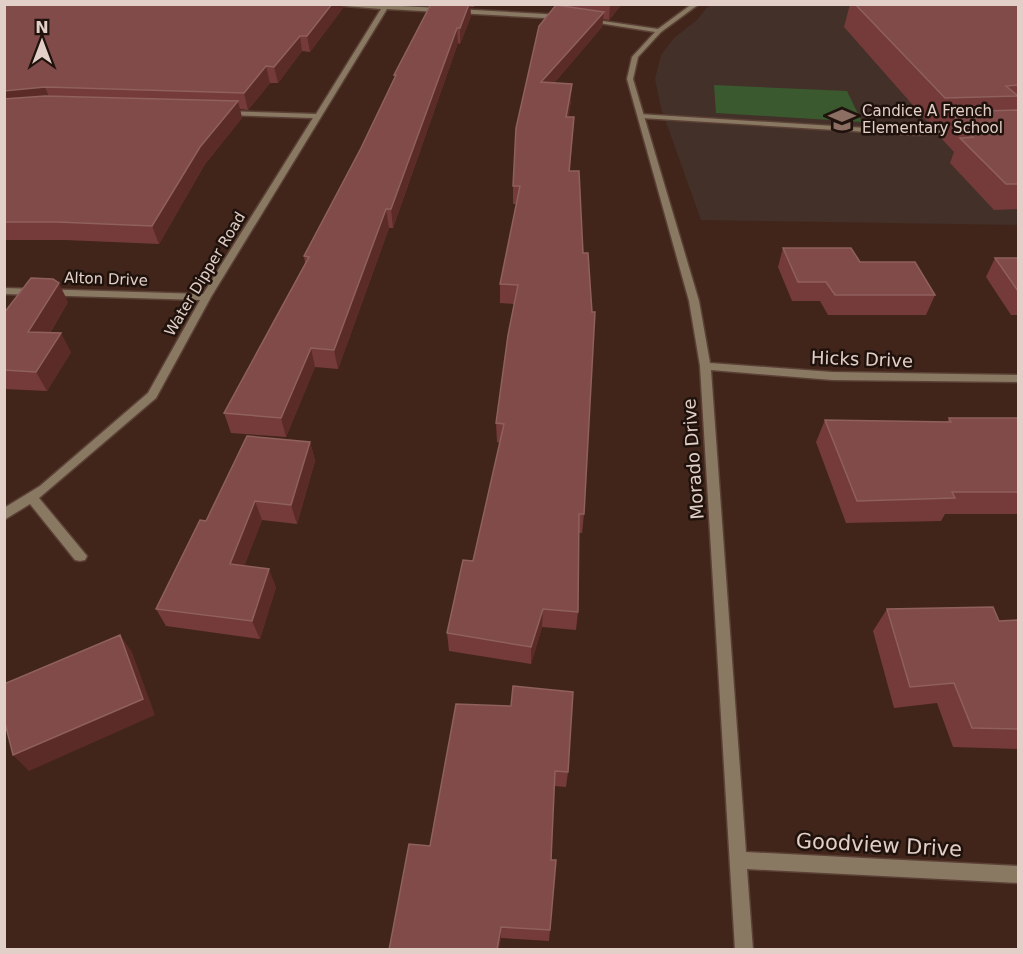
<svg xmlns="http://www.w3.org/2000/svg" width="1023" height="954" font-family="'DejaVu Sans',sans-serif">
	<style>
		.education { fill: #423029 }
		.green { fill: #3b592f }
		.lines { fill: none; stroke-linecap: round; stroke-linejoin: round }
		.service-casing { stroke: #5b4036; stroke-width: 3 }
		.minor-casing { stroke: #5b4036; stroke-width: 3 }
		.service { fill: #897862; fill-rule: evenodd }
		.minor { fill: #897862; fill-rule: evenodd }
		.wall { fill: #743b3a }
		.shaded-wall { fill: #5b2c27 }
		.building { fill: #804b49; stroke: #8f605d; stroke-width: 1.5 }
		.labels { text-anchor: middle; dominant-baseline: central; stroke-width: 5; stroke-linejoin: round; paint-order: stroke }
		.far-poi-label { font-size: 15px; fill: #e2cfc7; stroke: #1f120d; text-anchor: start }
		.far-street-label { font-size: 15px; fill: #e2cfc7; stroke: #1f120d }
		.street-label { font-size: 18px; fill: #e2cfc7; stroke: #1f120d }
		.near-street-label { font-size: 21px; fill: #e2cfc7; stroke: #1f120d }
	</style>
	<rect width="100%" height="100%" fill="#41251a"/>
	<!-- education -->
	<path class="education" d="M 709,5 L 1018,5 L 1018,225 L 701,220 L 661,108 L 655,79 L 661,55 L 674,38 L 697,20 Z"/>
	<!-- green -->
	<path class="green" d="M 714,85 L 847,91 L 862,122 L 716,113 Z"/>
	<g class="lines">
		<defs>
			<path id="service" d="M 639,114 L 915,131 L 958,130 L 962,132 L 958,134 L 915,135 L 642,118 L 639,118 Z"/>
			<path id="minor" d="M 321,4 L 385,5 L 563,15 L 566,17 L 563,19 L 387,9 L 211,297 L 156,398 L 39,498 L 87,556 L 85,560 L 80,561 L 75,560 L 30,504 L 4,520 L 4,508 L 40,486 L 148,393 L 200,300 L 4,294 L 4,288 L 203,294 L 313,118 L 224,115 L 220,113 L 224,111 L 316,114 L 381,9 Z
				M 692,4 L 699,4 L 661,32 L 638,57 L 633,79 L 699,301 L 710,363 L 832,372 L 1018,375 L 1018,382 L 832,380 L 711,370 L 746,852 L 1018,866 L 1018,883 L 747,869 L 753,950 L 735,950 L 700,366 L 689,301 L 627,79 L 632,57 L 655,32 L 586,21 L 589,19 L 658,29 Z"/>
		</defs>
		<!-- service casing -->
		<use href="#service" class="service-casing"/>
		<!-- minor casing -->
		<use href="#minor" class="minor-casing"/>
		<!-- service -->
		<use href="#service" class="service"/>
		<!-- minor -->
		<use href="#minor" class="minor"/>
	</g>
	<!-- wall -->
	<path class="wall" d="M 4,4 L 342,4 L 343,8 L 310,52 L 302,51 L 278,83 L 270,83 L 248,110 L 240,109 L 242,118 L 205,164 L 159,244 L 65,240 L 4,240 Z
		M 431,4 L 475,4 L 474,7 L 470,7 L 471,16 L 460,44 L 458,43 L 393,228 L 389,228 L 338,369 L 315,367 L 286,437 L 231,433 L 224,413 L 305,263 L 304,256 L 361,148 L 395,78 L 394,75 Z
		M 562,4 L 622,4 L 609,20 L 603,19 L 602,27 L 554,83 L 571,101 L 568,117 L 574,117 L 570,171 L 584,514 L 582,533 L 579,533 L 578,612 L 576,630 L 542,627 L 531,664 L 449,651 L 447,633 L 473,561 L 500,443 L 497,442 L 496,423 L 514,304 L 500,303 L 500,284 L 517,204 L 513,204 L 513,186 Z
		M 850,4 L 1018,4 L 1018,209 L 994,210 L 950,163 L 954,152 L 940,137 L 944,128 L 933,128 L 844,27 Z
		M 783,248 L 860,262 L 935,295 L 926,315 L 828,315 L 820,301 L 792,301 L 778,267 Z
		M 995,258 L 1018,258 L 1018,315 L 1011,315 L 986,277 Z
		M 68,302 L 50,333 L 71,352 L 47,391 L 4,389 L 4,313 Z
		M 949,418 L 1018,418 L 1018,514 L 945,514 L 941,521 L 846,523 L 816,442 L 825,420 L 947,422 Z
		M 310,442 L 315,461 L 297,524 L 262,520 L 244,566 L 276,587 L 260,639 L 166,626 L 156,609 L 206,521 Z
		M 887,609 L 999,621 L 1018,620 L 1018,749 L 953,747 L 937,703 L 894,708 L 873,631 Z
		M 456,704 L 568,772 L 566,787 L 554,786 L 551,860 L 550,930 L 549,941 L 501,938 L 430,846 Z"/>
	<!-- shaded-wall -->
	<path class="shaded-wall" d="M 332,4 L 342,4 L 343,8 L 310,52 L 307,36 Z
		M 469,4 L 470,4 L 471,16 L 460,44 L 460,28 Z
		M 610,4 L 622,4 L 609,20 Z
		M 604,12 L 602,27 L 540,99 L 541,82 Z
		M 457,28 L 458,43 L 393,228 L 391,209 Z
		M 300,36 L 302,51 L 278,83 L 274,67 Z
		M 266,66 L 270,83 L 248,110 L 244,93 Z
		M 572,84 L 571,101 L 566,134 L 566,117 Z
		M 45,87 L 52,104 L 4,108 L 4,91 Z
		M 238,101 L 242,118 L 205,164 L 159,244 L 152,226 L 200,147 Z
		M 386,209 L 389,228 L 338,369 L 334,350 Z
		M 59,283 L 68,302 L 39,351 L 28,332 Z
		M 61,333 L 71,352 L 47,391 L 36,372 Z
		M 311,348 L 315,367 L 286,437 L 281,418 Z
		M 310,442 L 315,461 L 297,524 L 291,505 Z
		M 255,501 L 262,520 L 238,583 L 230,564 Z
		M 269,569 L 276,587 L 260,639 L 252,621 Z
		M 543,609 L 542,627 L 531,664 L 531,647 Z
		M 120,635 L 132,652 L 155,715 L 29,771 L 13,755 Z
		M 501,927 L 501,938 L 499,950 L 497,950 Z"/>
	<!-- building -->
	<path class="building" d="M 4,4 L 332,4 L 307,36 L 300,36 L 274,67 L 266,66 L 244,93 L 45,87 L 4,91 Z
		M 431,4 L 469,4 L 460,28 L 457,28 L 391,209 L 386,209 L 334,350 L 311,348 L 281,418 L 224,413 L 309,257 L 304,256 L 361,148 L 396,75 L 394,75 Z
		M 855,4 L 1018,4 L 1018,85 L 1006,86 L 1018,96 L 945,98 Z
		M 556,5 L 604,12 L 541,82 L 572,84 L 566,117 L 574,117 L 569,171 L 579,171 L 583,253 L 588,253 L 592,312 L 595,312 L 584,514 L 579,514 L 578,612 L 543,609 L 531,647 L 447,633 L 463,560 L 473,561 L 504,424 L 496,423 L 508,335 L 518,285 L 500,284 L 520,186 L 513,186 L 516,128 L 539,26 Z
		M 45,96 L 238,101 L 200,147 L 152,226 L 57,222 L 4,222 L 4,99 Z
		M 1018,110 L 1018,184 L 1006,184 L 960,138 L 973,137 L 950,112 Z
		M 783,248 L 851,248 L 860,262 L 915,262 L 935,295 L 835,295 L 826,282 L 798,282 Z
		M 995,258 L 1018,258 L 1018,291 Z
		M 31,278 L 53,279 L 59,283 L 28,332 L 61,333 L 36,372 L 4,370 L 4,313 Z
		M 949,418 L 1018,418 L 1018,492 L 952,492 L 955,498 L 857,501 L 825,420 L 951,422 Z
		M 247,436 L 310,442 L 291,505 L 255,501 L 230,564 L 269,569 L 252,621 L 156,609 L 200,520 L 206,521 Z
		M 993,607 L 999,621 L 1018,620 L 1018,729 L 972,728 L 954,683 L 910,687 L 887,609 Z
		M 120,635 L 143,699 L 13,755 L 4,719 L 4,684 Z
		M 513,686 L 573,692 L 568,772 L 555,771 L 551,860 L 556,860 L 550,930 L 501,927 L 497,950 L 389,950 L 409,844 L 430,846 L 456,704 L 511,706 Z"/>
	<!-- icons -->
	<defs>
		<symbol id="school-bare" viewBox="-9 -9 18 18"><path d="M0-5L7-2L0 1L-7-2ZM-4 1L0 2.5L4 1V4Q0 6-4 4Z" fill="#8d6e63" stroke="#1f120d" stroke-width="2.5" paint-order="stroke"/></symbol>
	</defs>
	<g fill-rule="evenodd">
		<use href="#school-bare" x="823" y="101" width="38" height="38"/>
	</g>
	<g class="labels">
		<!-- far-poi labels -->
		<g class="far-poi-label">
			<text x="862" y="111">Candice A French<tspan x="862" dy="17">Elementary School</tspan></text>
		</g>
		<!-- far-street labels -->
		<g class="far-street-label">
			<text transform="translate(205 274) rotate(-59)">Water Dipper Road</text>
			<text transform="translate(106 279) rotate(2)">Alton Drive</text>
		</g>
		<!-- street labels -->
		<g class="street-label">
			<text transform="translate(862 359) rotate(2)">Hicks Drive</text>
			<text transform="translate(693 459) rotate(-94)">Morado Drive</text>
		</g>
		<!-- near-street labels -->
		<g class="near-street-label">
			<text transform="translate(879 845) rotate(3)">Goodview Drive</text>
		</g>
	</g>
	<!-- border -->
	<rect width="1023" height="954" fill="none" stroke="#e2cfc7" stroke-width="12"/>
	<!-- north arrow -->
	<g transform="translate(42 42)" stroke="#1f120d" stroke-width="4.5" paint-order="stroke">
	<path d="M0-4.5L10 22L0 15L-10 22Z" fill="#e2cfc7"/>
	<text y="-9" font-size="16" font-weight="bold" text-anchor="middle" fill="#e2cfc7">N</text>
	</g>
</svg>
